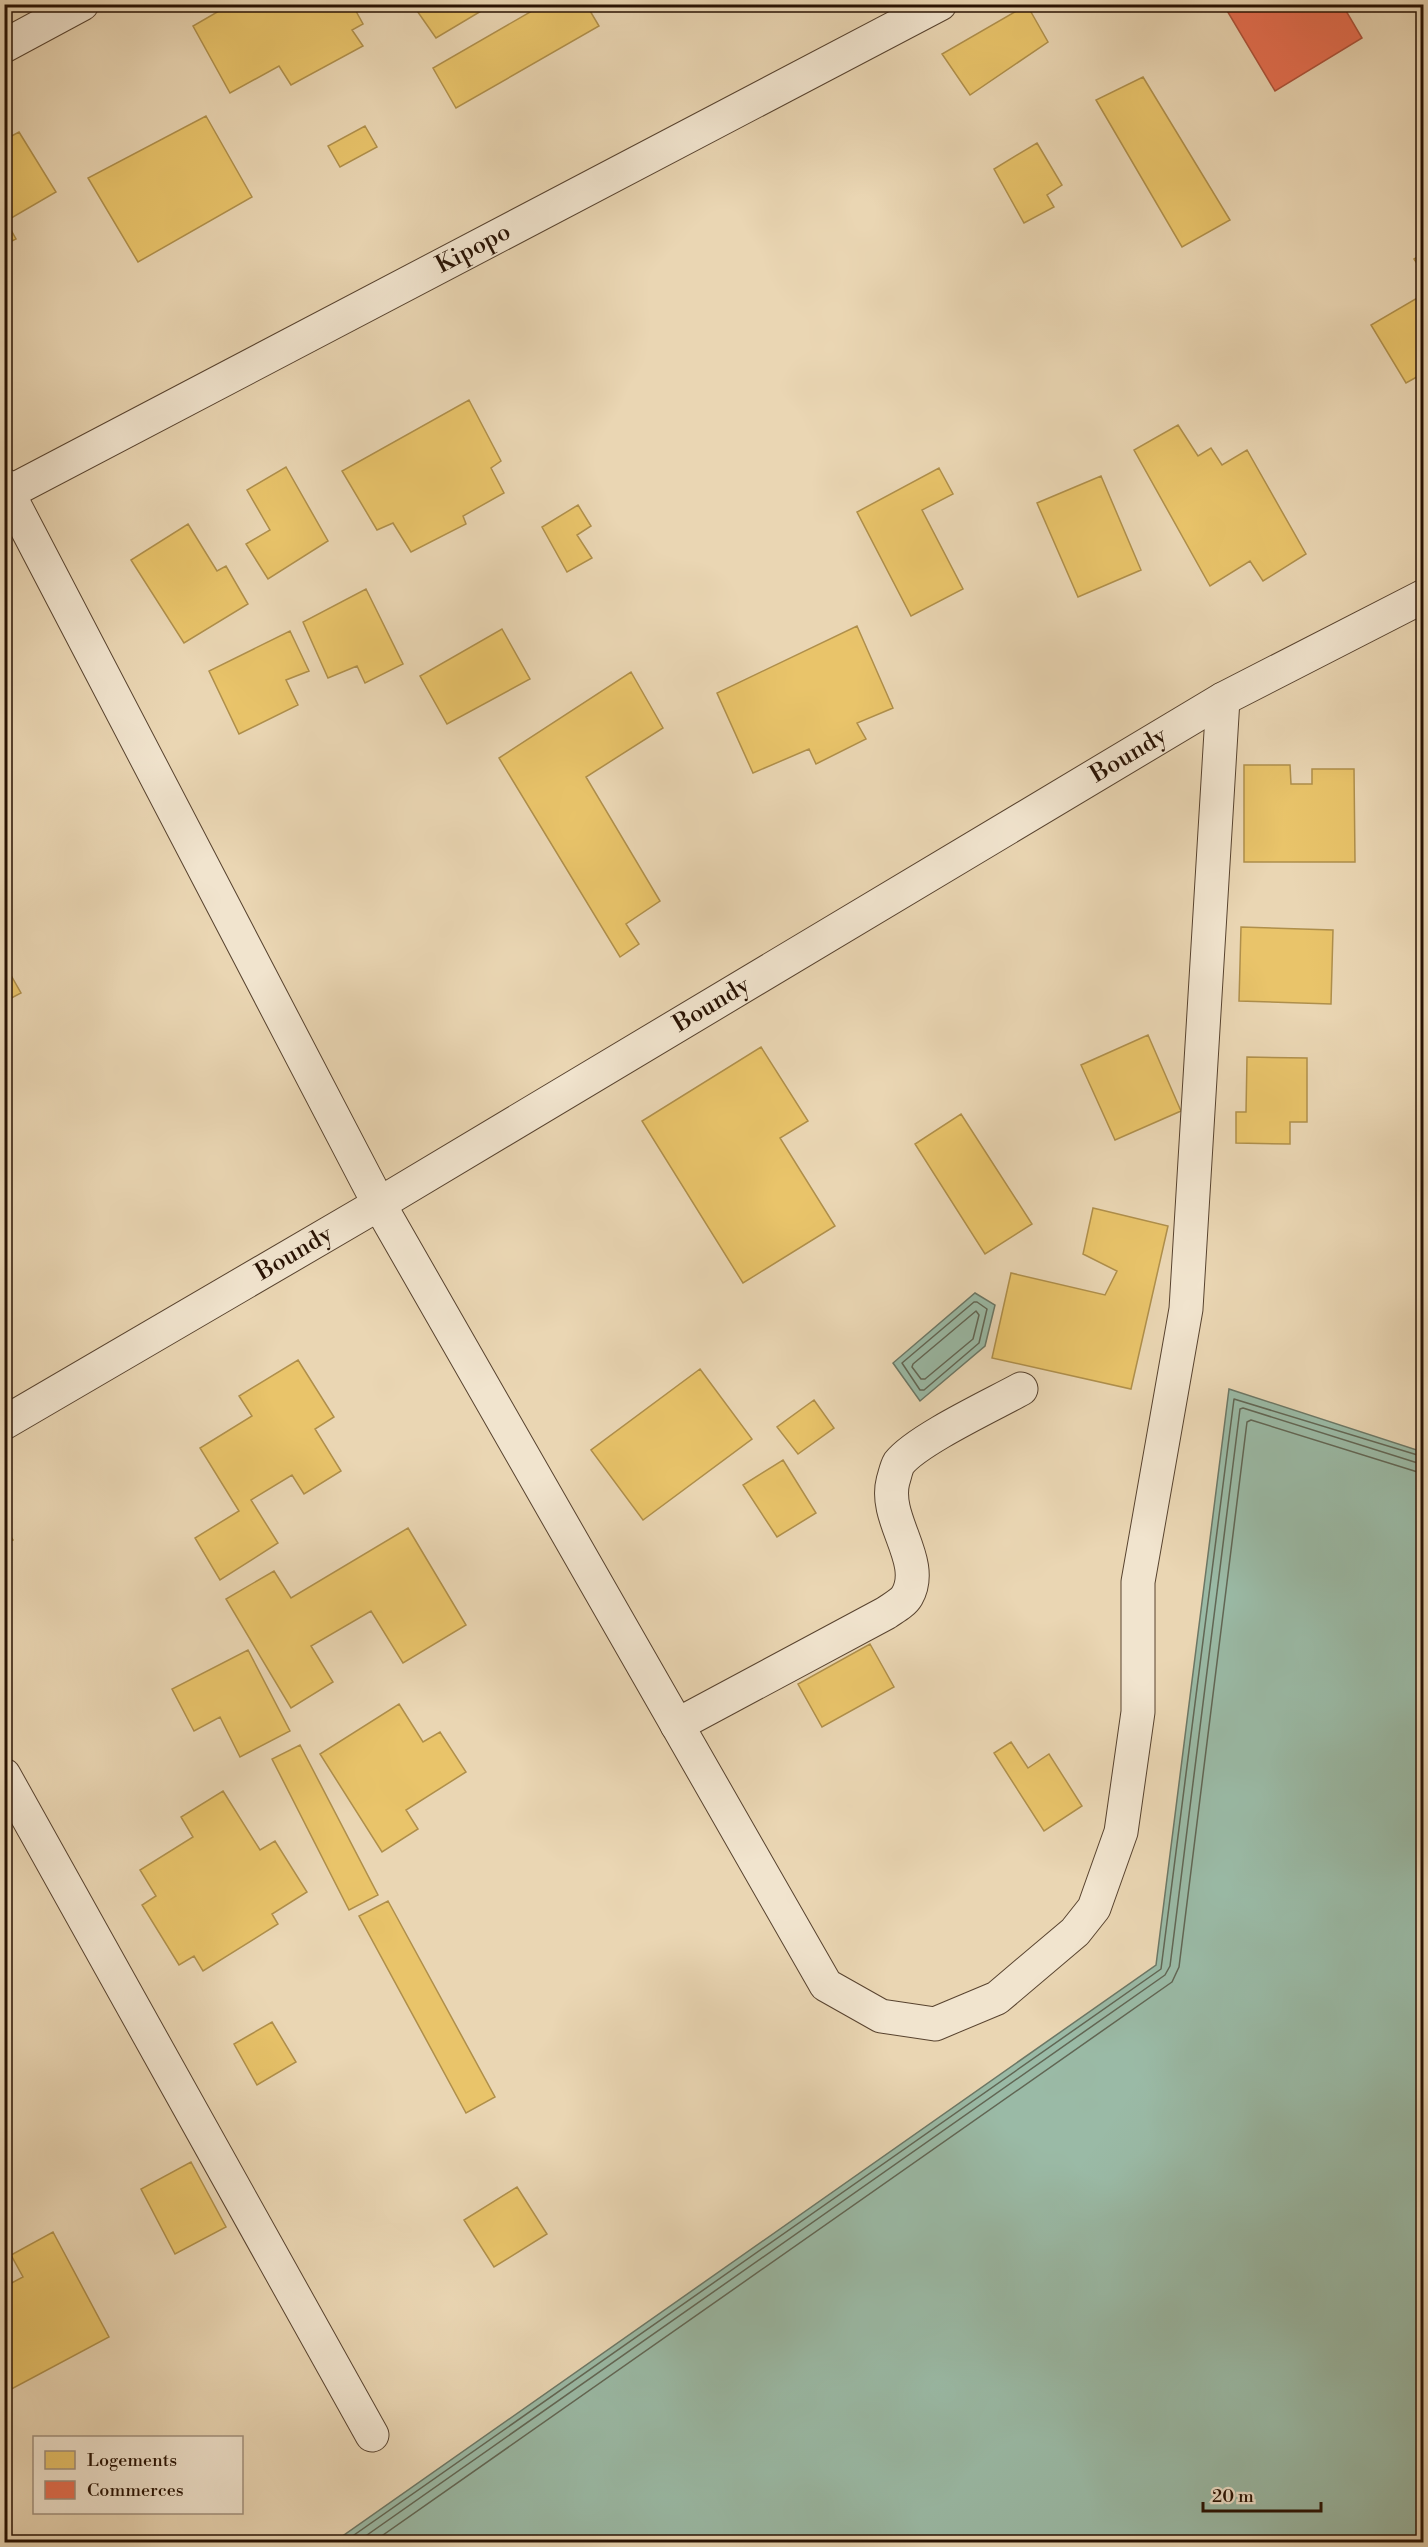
<svg xmlns="http://www.w3.org/2000/svg" width="1428" height="2547" font-family="'Libre Bodoni',serif">
	<style>
		.water { fill: #9abaa6; stroke: #6c7765; stroke-width: 1.5 }
		.homes { fill: #e9c46a; stroke: #af8f4b; stroke-width: 1.5 }
		.shops { fill: #e76f51; stroke: #ae533a; stroke-width: 1.5 }
		.lines { fill: none; stroke-linecap: round; stroke-linejoin: round }
		.shore { stroke: #616654; stroke-width: 1.5 }
		.minor-casing { stroke: #58432f; stroke-width: 35 }
		.tertiary-casing { stroke: #58432f; stroke-width: 35 }
		.minor { stroke: #f1e4ce; stroke-width: 33 }
		.tertiary { stroke: #f1e4ce; stroke-width: 33 }
		.labels { text-anchor: middle; dominant-baseline: central; stroke-width: 6; stroke-linejoin: round; paint-order: stroke }
		.street-label { font-size: 24px; fill: #281203; stroke: #f1e4ce }
	</style>
	<rect width="100%" height="100%" fill="#ead6b3"/>
	<filter id="stains"><feTurbulence type="fractalNoise" baseFrequency=".00333" numOctaves="4"/><feColorMatrix values="0 0 0 0 .2 0 0 0 0 .09 0 0 0 0 .02 0 0 0 .5 -.17"/></filter>
	<radialGradient id="worn" r=".72"><stop offset=".6" stop-color="#630" stop-opacity="0"/><stop offset="1" stop-color="#630" stop-opacity=".3"/></radialGradient>
	<!-- water -->
	<path class="water" d="M 975,1293 L 995,1305 L 985,1346 L 920,1401 L 893,1363 Z
		M 1229,1389 L 1423,1452 L 1423,2542 L 334,2542 L 1156,1965 Z"/>
	<!-- homes -->
	<path class="homes" d="M 231,4 L 352,4 L 363,24 L 352,30 L 363,46 L 291,85 L 279,66 L 230,93 L 193,26 Z
		M 421,4 L 493,4 L 436,38 L 415,8 Z
		M 544,4 L 586,4 L 599,26 L 456,108 L 433,68 Z
		M 1027,5 L 1048,42 L 970,95 L 942,54 Z
		M 1143,77 L 1230,220 L 1182,247 L 1096,100 Z
		M 206,116 L 252,197 L 138,262 L 88,178 Z
		M 365,126 L 377,147 L 340,167 L 328,146 Z
		M 19,132 L 56,192 L 6,221 L 16,239 L 4,245 L 4,140 Z
		M 1037,143 L 1062,185 L 1047,195 L 1054,207 L 1024,223 L 994,169 Z
		M 1424,253 L 1424,274 L 1414,259 Z
		M 1424,294 L 1424,373 L 1406,383 L 1371,325 Z
		M 469,400 L 501,461 L 491,468 L 504,493 L 463,516 L 466,524 L 411,552 L 393,523 L 377,530 L 342,471 Z
		M 1178,425 L 1198,456 L 1211,448 L 1222,465 L 1247,450 L 1306,554 L 1263,581 L 1250,561 L 1210,586 L 1134,450 Z
		M 286,467 L 328,541 L 268,579 L 246,544 L 270,530 L 247,490 Z
		M 939,468 L 953,494 L 922,510 L 963,589 L 911,616 L 857,512 Z
		M 1101,476 L 1141,570 L 1078,597 L 1037,503 Z
		M 578,505 L 591,526 L 577,535 L 592,558 L 567,572 L 542,527 Z
		M 188,524 L 217,571 L 226,566 L 248,604 L 184,643 L 131,560 Z
		M 366,589 L 403,664 L 365,683 L 357,666 L 328,678 L 303,622 Z
		M 857,626 L 893,708 L 857,723 L 866,739 L 816,764 L 809,749 L 753,773 L 717,693 Z
		M 502,629 L 530,679 L 447,724 L 420,676 Z
		M 290,631 L 309,671 L 286,680 L 298,705 L 239,734 L 209,671 Z
		M 631,672 L 663,728 L 586,777 L 660,901 L 626,924 L 639,944 L 620,957 L 499,758 Z
		M 1244,765 L 1290,765 L 1291,784 L 1312,784 L 1312,769 L 1354,769 L 1355,862 L 1244,862 Z
		M 1241,927 L 1333,930 L 1331,1004 L 1239,1001 Z
		M 8,970 L 21,993 L 4,1002 L 4,971 Z
		M 1148,1035 L 1181,1111 L 1115,1140 L 1081,1065 Z
		M 761,1047 L 808,1121 L 780,1138 L 835,1226 L 743,1283 L 642,1121 Z
		M 1247,1057 L 1307,1058 L 1307,1122 L 1290,1122 L 1290,1144 L 1236,1143 L 1236,1112 L 1246,1112 Z
		M 961,1114 L 1032,1224 L 985,1254 L 915,1144 Z
		M 1093,1208 L 1168,1226 L 1131,1389 L 992,1358 L 1011,1273 L 1105,1295 L 1117,1271 L 1083,1254 Z
		M 298,1360 L 334,1417 L 315,1429 L 341,1471 L 304,1494 L 292,1475 L 251,1500 L 278,1543 L 220,1580 L 195,1538 L 239,1511 L 200,1448 L 252,1416 L 239,1396 Z
		M 700,1369 L 752,1439 L 643,1520 L 591,1450 Z
		M 814,1400 L 834,1428 L 798,1454 L 777,1427 Z
		M 783,1460 L 816,1513 L 777,1537 L 743,1485 Z
		M 4,1526 L 13,1540 L 4,1545 Z
		M 408,1528 L 466,1625 L 403,1663 L 371,1611 L 311,1646 L 333,1682 L 291,1708 L 226,1599 L 274,1571 L 291,1598 Z
		M 870,1644 L 894,1687 L 822,1727 L 798,1684 Z
		M 248,1650 L 290,1731 L 240,1757 L 220,1717 L 194,1731 L 172,1689 Z
		M 399,1704 L 423,1742 L 440,1732 L 466,1772 L 406,1810 L 418,1829 L 382,1852 L 320,1754 Z
		M 1011,1742 L 1028,1768 L 1049,1754 L 1082,1806 L 1044,1831 L 994,1753 Z
		M 300,1745 L 378,1895 L 349,1910 L 272,1759 Z
		M 223,1791 L 260,1850 L 275,1841 L 307,1892 L 272,1914 L 278,1924 L 203,1971 L 194,1956 L 179,1965 L 142,1905 L 156,1896 L 140,1870 L 193,1837 L 181,1817 Z
		M 388,1901 L 495,2097 L 466,2113 L 359,1916 Z
		M 272,2022 L 296,2062 L 257,2085 L 234,2044 Z
		M 191,2162 L 226,2227 L 175,2254 L 141,2189 Z
		M 517,2187 L 547,2234 L 494,2267 L 464,2220 Z
		M 53,2232 L 109,2337 L 4,2393 L 4,2287 L 23,2277 L 11,2255 Z"/>
	<!-- shops -->
	<path class="shops" d="M 1223,4 L 1342,4 L 1362,38 L 1275,91 Z"/>
	<g class="lines">
		<!-- shore -->
		<path class="shore" d="M 974,1302 L 977,1302 L 987,1309 L 979,1343 L 924,1390 L 920,1390 L 902,1363 Z
			M 976,1311 L 979,1315 L 973,1339 L 925,1379 L 921,1379 L 912,1367 L 913,1364 Z
			M 344,2542 L 1161,1969 L 1234,1399 L 1424,1457
			M 357,2542 L 1165,1975 L 1170,1966 L 1240,1409 L 1243,1408 L 1424,1465
			M 373,2542 L 1172,1982 L 1179,1967 L 1247,1422 L 1251,1420 L 1424,1474"/>
		<defs>
			<g id="minor">
				<path d="M 4,485 L 379,1204 L 826,1985 L 881,2016 L 935,2024 L 997,1998 L 1075,1932 L 1094,1908 L 1121,1832 L 1138,1712 L 1138,1582 L 1186,1309 L 1223,699"/>
				<path id="s1" d="M 4,495 L 940,4"/>
				<path id="s2" d="M 4,1423 L 379,1204 L 1223,699 L 1424,596"/>
				<path d="M 677,1725 L 886,1613 C 893,1608 903,1603 907,1596 C 927,1561 883,1520 893,1481 C 895,1475 896,1468 899,1463 C 917,1440 992,1405 1021,1389"/>
				<path d="M 4,1775 L 372,2435"/>
			</g>
			<path id="tertiary" d="M 4,46 L 82,4"/>
		</defs>
		<!-- minor casing -->
		<use href="#minor" class="minor-casing"/>
		<!-- tertiary casing -->
		<use href="#tertiary" class="tertiary-casing"/>
		<!-- minor -->
		<use href="#minor" class="minor"/>
		<!-- tertiary -->
		<use href="#tertiary" class="tertiary"/>
	</g>
	<g class="labels">
		<!-- street labels -->
		<g class="street-label">
			<text stroke="none"><textPath href="#s1" startOffset="530">Kipopo</textPath></text>
			<text stroke="none"><textPath href="#s2" startOffset="1308">Boundy</textPath></text>
			<text stroke="none"><textPath href="#s2" startOffset="822">Boundy</textPath></text>
			<text stroke="none"><textPath href="#s2" startOffset="336">Boundy</textPath></text>
		</g>
	</g>
	<!-- margin -->
	<rect width="1428" height="2547" fill="none" stroke="#ead6b3" stroke-width="24"/>
	<rect x="6" y="6" width="1416" height="2535" fill="none" stroke="#281203" stroke-width="3"/>
	<rect x="12" y="12" width="1404" height="2523" fill="none" stroke="#281203" stroke-width="1.5"/>
	<!-- legend -->
	<rect x="33" y="2436" width="210" height="78" fill="#f1e4ce" stroke="#a1907d" stroke-width="1.5"/>
	<rect x="45" y="2451" width="30" height="18" fill="#e9c46a" stroke="#a1907d" stroke-width="1.5"/>
	<text x="87" y="2466" font-size="18" fill="#281203">Logements</text>
	<rect x="45" y="2481" width="30" height="18" fill="#e76f51" stroke="#a1907d" stroke-width="1.5"/>
	<text x="87" y="2496" font-size="18" fill="#281203">Commerces</text>
	<!-- scale -->
	<path d="M1203 2502v9h118v-9" fill="none" stroke="#281203" stroke-width="3"/>
	<text x="1212" y="2502" font-size="18" fill="#281203" stroke="#f1e4ce" stroke-width="4.5" paint-order="stroke">20 m</text>
	<rect width="100%" height="100%" filter="url(#stains)"/>
	<rect width="100%" height="100%" fill="url(#worn)"/>
</svg>
